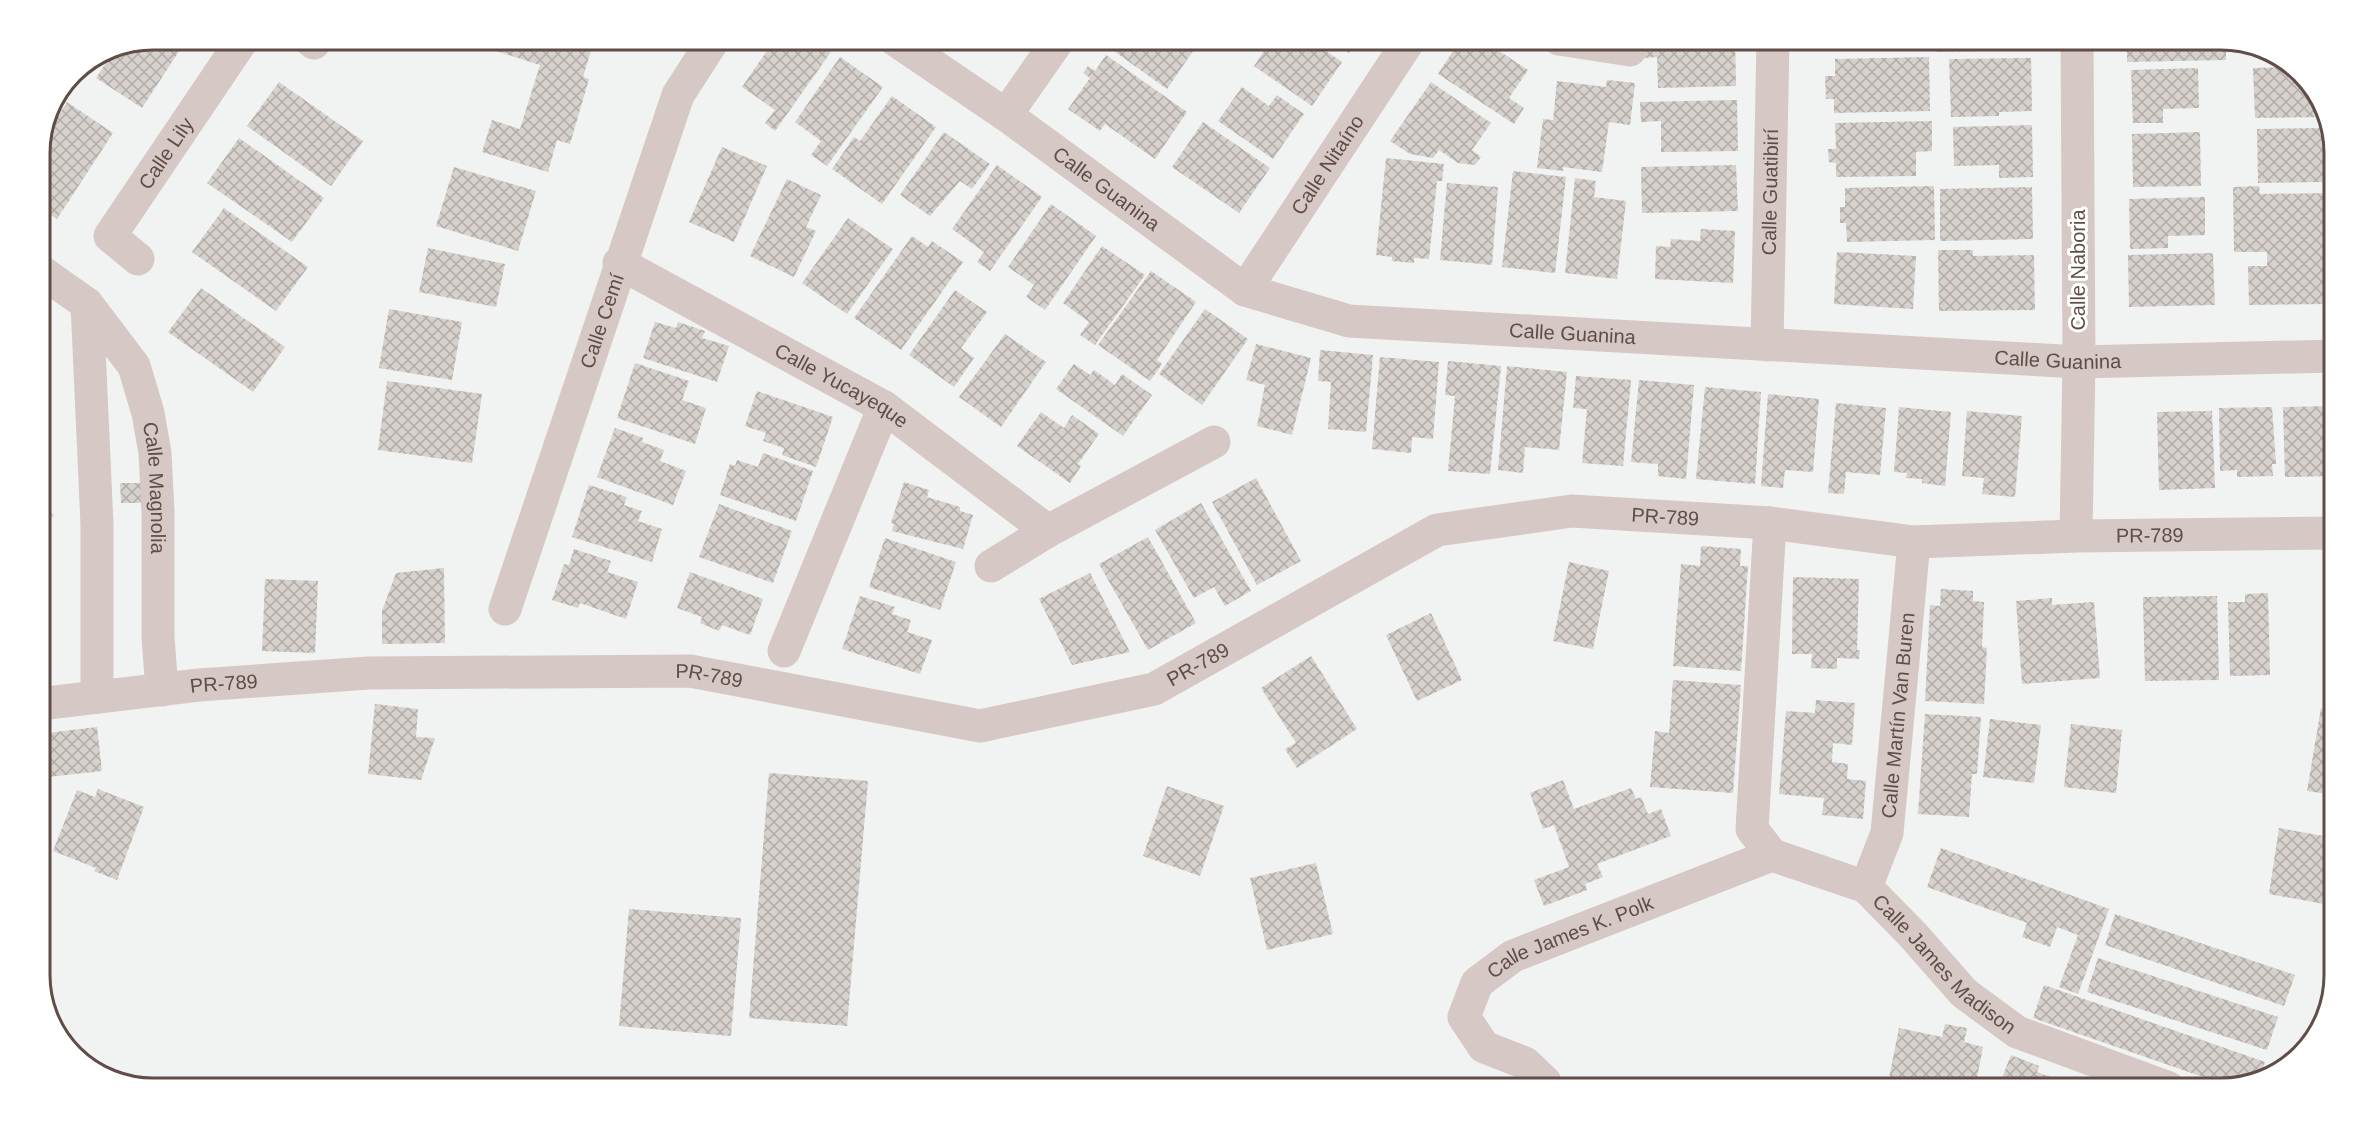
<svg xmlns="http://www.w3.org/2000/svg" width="2374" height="1127" font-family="Arial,sans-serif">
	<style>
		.building { fill: url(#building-cross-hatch) }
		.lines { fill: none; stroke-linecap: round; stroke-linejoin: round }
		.minor { stroke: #d6c8c4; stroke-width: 33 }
		.tertiary { stroke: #d6c8c4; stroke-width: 33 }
		.labels { text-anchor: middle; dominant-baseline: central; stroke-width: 6; stroke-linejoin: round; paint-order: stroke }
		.street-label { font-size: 20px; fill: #604d47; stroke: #fff }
		.rim { fill: none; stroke: #604d47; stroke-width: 3 }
	</style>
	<defs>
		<pattern id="building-cross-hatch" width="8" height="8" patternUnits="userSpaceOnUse" patternTransform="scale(1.5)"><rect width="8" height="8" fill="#d6d1cc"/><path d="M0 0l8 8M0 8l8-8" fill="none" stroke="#b1aca7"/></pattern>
	</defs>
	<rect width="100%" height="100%" fill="#f1f3f3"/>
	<!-- building -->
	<path class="building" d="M 152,39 L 187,39 L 142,108 L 96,78 L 117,46 Z
		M 496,39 L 576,39 L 593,44 L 583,77 L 589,79 L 570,144 L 557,140 L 548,172 L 482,152 L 492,120 L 520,129 L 540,65 L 493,50 Z
		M 775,39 L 812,39 L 831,52 L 775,131 L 765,123 L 775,110 L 742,87 Z
		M 991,39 L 1012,39 L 1005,49 Z
		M 1118,39 L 1197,39 L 1200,41 L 1167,89 L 1111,49 Z
		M 1272,39 L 1287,39 L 1306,52 L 1313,42 L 1342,62 L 1312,106 L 1254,66 Z
		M 1330,39 L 1359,39 L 1349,53 Z
		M 1461,39 L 1481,39 L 1528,70 L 1509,98 L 1524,108 L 1514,124 L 1438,74 Z
		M 1645,39 L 1735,39 L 1736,86 L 1658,88 L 1657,57 L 1645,58 Z
		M 1834,39 L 1930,39 L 1931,46 L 1834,48 Z
		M 1936,39 L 2029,39 L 2029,50 L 1936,52 Z
		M 2127,39 L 2226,40 L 2226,60 L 2127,62 Z
		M 2243,43 L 2265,48 L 2271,52 L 2243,53 Z
		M 1106,55 L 1187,112 L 1155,159 L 1105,124 L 1100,131 L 1068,109 L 1090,78 L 1083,73 L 1088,66 L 1095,71 Z
		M 840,57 L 883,87 L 827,166 L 811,155 L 821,141 L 795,122 Z
		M 1929,57 L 1930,111 L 1834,113 L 1834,99 L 1826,99 L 1825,76 L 1835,76 L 1835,59 Z
		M 2031,58 L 2032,111 L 1999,112 L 1999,116 L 1951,117 L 1949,59 Z
		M 2289,67 L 2316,89 L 2325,117 L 2255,118 L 2253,68 Z
		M 2198,68 L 2199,108 L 2163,109 L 2163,123 L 2133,123 L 2131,70 Z
		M 1607,80 L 1635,83 L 1630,125 L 1609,122 L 1602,172 L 1563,167 L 1563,171 L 1537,168 L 1543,119 L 1553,120 L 1557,81 L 1606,87 Z
		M 279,82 L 363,141 L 331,186 L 247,126 Z
		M 1431,82 L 1491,123 L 1472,150 L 1481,157 L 1475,165 L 1458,163 L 1439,150 L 1433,158 L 1410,154 L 1390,141 Z
		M 1242,87 L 1269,106 L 1277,95 L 1304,114 L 1273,159 L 1218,121 Z
		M 892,96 L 936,127 L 882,204 L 832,169 L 854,137 L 860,141 Z
		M 1737,100 L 1738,151 L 1661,152 L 1661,121 L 1641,122 L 1640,102 Z
		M 67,102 L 113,133 L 57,219 L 39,208 L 39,146 Z
		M 1932,121 L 1932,151 L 1916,152 L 1916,176 L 1836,177 L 1836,163 L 1829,162 L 1828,149 L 1836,149 L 1835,123 Z
		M 1203,122 L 1270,168 L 1239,213 L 1172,167 Z
		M 2032,125 L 2033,177 L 1999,178 L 1999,165 L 1954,166 L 1953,127 Z
		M 2325,128 L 2326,182 L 2258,183 L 2257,129 Z
		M 944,132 L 990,164 L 972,189 L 960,181 L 930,216 L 900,195 Z
		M 2200,132 L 2201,186 L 2133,187 L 2132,134 Z
		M 239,138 L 324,198 L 292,242 L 207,183 Z
		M 722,147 L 767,166 L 734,242 L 689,222 Z
		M 1386,158 L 1444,164 L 1442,181 L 1437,181 L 1429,259 L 1414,258 L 1414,263 L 1392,261 L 1392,257 L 1376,255 Z
		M 997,165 L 1042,197 L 990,271 L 977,262 L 984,252 L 952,229 Z
		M 1736,165 L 1738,211 L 1642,213 L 1641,167 Z
		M 454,167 L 536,191 L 518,251 L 436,226 Z
		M 1513,171 L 1566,177 L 1555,273 L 1502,267 Z
		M 1575,178 L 1596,181 L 1594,197 L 1626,201 L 1617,279 L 1565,273 Z
		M 787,179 L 821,195 L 806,227 L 816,231 L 794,277 L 750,256 Z
		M 1447,183 L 1498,187 L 1492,265 L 1440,260 Z
		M 1934,186 L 1935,240 L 1847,242 L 1846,223 L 1840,223 L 1840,207 L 1845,207 L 1845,188 Z
		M 2259,186 L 2260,194 L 2330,193 L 2332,304 L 2249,305 L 2248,266 L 2267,266 L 2267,252 L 2234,252 L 2233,187 Z
		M 2032,187 L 2033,239 L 1940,241 L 1940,189 Z
		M 2205,197 L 2205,235 L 2168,236 L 2168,248 L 2130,249 L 2129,199 Z
		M 1051,204 L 1096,236 L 1045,310 L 1026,297 L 1034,285 L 1008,267 Z
		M 224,208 L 308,267 L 276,311 L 192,252 Z
		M 848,218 L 893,249 L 847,314 L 802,283 Z
		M 1701,229 L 1735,231 L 1733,283 L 1655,279 L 1656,246 L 1670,247 L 1671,239 L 1700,241 Z
		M 912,236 L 928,247 L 932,241 L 963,262 L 901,350 L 854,318 Z
		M 1102,246 L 1145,275 L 1095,345 L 1080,335 L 1089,322 L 1063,303 Z
		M 428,248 L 505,264 L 496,307 L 419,292 Z
		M 1938,250 L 1973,250 L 1973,256 L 2034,255 L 2035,310 L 1939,311 Z
		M 1837,252 L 1916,256 L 1913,309 L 1834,304 Z
		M 2213,253 L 2215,305 L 2129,307 L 2128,255 Z
		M 1151,271 L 1196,302 L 1157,360 L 1162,364 L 1150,381 L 1098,345 Z
		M 201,288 L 285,347 L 253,392 L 168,332 Z
		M 955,290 L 987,312 L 961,348 L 974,358 L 954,387 L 909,355 Z
		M 389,309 L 462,322 L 452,380 L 379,368 Z
		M 1205,309 L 1248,339 L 1202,405 L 1159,374 Z
		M 655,322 L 676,328 L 678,322 L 705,331 L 702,338 L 729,346 L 717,382 L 643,358 Z
		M 1005,334 L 1046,362 L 1001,427 L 959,397 Z
		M 1256,344 L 1311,358 L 1292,435 L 1257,426 L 1265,385 L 1246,380 Z
		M 1320,350 L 1373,355 L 1366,432 L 1328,429 L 1331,382 L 1318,381 Z
		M 1380,357 L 1439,362 L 1433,439 L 1412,437 L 1411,453 L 1372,449 Z
		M 1448,361 L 1501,366 L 1490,474 L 1448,471 L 1455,396 L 1445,395 Z
		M 635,363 L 689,381 L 682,400 L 706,408 L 695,444 L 617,418 Z
		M 1074,364 L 1090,375 L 1094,370 L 1115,385 L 1122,374 L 1152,395 L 1123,436 L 1056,389 Z
		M 1507,366 L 1567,372 L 1559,450 L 1525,447 L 1523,473 L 1498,470 Z
		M 1576,376 L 1631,380 L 1623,466 L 1582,463 L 1587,409 L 1573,408 Z
		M 1639,380 L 1694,385 L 1686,479 L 1658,476 L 1658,464 L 1631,462 Z
		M 387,381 L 482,394 L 472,463 L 378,450 Z
		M 1705,387 L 1761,392 L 1755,484 L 1696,479 Z
		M 757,391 L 833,417 L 816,467 L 782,455 L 784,448 L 763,441 L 766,433 L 745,426 Z
		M 1768,394 L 1819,399 L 1813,472 L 1785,470 L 1783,488 L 1761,486 Z
		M 1836,403 L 1886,408 L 1880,475 L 1846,472 L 1844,494 L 1828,493 Z
		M 2335,406 L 2335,476 L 2285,477 L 2283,407 Z
		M 1899,407 L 1951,412 L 1945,486 L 1922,483 L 1922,479 L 1906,478 L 1907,473 L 1894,472 Z
		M 2272,407 L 2276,464 L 2272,464 L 2273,476 L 2237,477 L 2237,470 L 2220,471 L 2219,408 Z
		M 1967,411 L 2022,416 L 2015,497 L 1982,494 L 1984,478 L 1962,476 Z
		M 2212,411 L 2215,488 L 2159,490 L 2157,412 Z
		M 1041,412 L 1064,428 L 1072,415 L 1099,434 L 1078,464 L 1081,466 L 1070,483 L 1017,446 Z
		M 615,428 L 643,438 L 642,442 L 664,450 L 660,461 L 686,471 L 673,505 L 597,477 Z
		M 763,453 L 813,471 L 796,521 L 720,495 L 730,464 L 735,466 L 737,460 L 758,467 Z
		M 1256,478 L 1301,561 L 1257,585 L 1212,502 Z
		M 904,482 L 929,490 L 927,497 L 960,507 L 960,511 L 973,515 L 963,549 L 892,531 L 894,524 L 891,523 Z
		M 120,483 L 146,483 L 146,503 L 121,503 Z
		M 589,485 L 627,497 L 624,505 L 642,511 L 638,521 L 662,529 L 652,562 L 572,537 Z
		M 1201,503 L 1251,591 L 1225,606 L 1214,587 L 1194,598 L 1155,530 Z
		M 719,504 L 792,531 L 773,583 L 699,557 Z
		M 39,505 L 54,515 L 39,536 Z
		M 1148,537 L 1196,623 L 1148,650 L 1099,564 Z
		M 885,538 L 956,562 L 940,610 L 869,587 Z
		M 1701,546 L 1741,549 L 1740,566 L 1748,566 L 1741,671 L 1673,666 L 1681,564 L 1700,566 Z
		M 574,549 L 611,561 L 607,572 L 638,582 L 626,619 L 580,603 L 578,608 L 552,600 L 564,564 L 569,565 Z
		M 1569,562 L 1609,571 L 1593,649 L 1553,641 Z
		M 444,568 L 445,643 L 382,644 L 382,611 L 396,573 Z
		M 690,572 L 763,599 L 750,635 L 722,625 L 719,631 L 700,623 L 702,617 L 677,608 Z
		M 1090,573 L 1130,652 L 1072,665 L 1039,599 Z
		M 1793,577 L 1859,579 L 1857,650 L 1860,650 L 1859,659 L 1837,658 L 1837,669 L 1811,668 L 1812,654 L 1792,654 Z
		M 265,579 L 318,581 L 315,653 L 262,651 Z
		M 1941,589 L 1973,591 L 1973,601 L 1984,602 L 1982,647 L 1987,648 L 1984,704 L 1925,701 L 1930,605 L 1940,606 Z
		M 2268,593 L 2270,675 L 2230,676 L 2228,602 L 2245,602 L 2245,594 Z
		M 860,596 L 895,607 L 892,614 L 911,620 L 907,632 L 932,640 L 920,674 L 842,649 Z
		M 2217,596 L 2219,680 L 2145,681 L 2143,597 Z
		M 2052,598 L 2052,605 L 2094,602 L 2100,678 L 2022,684 L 2016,601 Z
		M 1431,613 L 1462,680 L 1417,701 L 1386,635 Z
		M 1311,656 L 1357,729 L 1297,768 L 1285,749 L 1296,743 L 1261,688 Z
		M 1673,680 L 1741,685 L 1733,793 L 1650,787 L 1655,731 L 1669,733 Z
		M 1816,700 L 1855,703 L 1852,745 L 1833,743 L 1832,762 L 1848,764 L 1847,779 L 1866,781 L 1863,819 L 1822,815 L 1824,798 L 1779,794 L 1786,711 L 1815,713 Z
		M 375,704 L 418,709 L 416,737 L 435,738 L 421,780 L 368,774 Z
		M 2321,708 L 2335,710 L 2335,795 L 2307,791 Z
		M 1925,714 L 1981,717 L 1977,774 L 1972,774 L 1969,817 L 1918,814 Z
		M 1990,719 L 2041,725 L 2034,783 L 1983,777 Z
		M 2071,724 L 2122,730 L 2116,793 L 2064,787 Z
		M 97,727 L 102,771 L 39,778 L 39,734 Z
		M 769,773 L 868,781 L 847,1026 L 749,1018 Z
		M 1563,780 L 1574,809 L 1631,788 L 1636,799 L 1641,797 L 1648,814 L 1661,809 L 1671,836 L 1597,864 L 1603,877 L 1585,884 L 1587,890 L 1544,906 L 1534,880 L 1569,867 L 1554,825 L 1543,829 L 1530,793 Z
		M 1167,786 L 1224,806 L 1200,876 L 1143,856 Z
		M 98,789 L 144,807 L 117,880 L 94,871 L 96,868 L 53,851 L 77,790 L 95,797 Z
		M 2279,828 L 2335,838 L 2335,906 L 2269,894 Z
		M 1941,848 L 2109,909 L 2078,994 L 2059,987 L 2078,935 L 2057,927 L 2050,947 L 2022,937 L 2027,923 L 1927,887 Z
		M 1316,863 L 1333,934 L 1267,950 L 1250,878 Z
		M 629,909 L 741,918 L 731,1036 L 619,1026 Z
		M 2115,914 L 2295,975 L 2284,1006 L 2105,945 Z
		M 2098,958 L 2278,1017 L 2267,1050 L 2087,992 Z
		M 2044,985 L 2265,1062 L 2260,1077 L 2229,1086 L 2033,1018 Z
		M 1945,1024 L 1967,1028 L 1964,1042 L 1983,1047 L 1975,1088 L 1887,1088 L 1899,1028 L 1942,1037 Z
		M 2011,1055 L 2039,1066 L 2037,1072 L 2069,1084 L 2067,1088 L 1998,1088 Z"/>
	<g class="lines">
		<!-- minor -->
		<g class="minor">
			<path d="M 309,39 L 314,43"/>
			<path id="s1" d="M 894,39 L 1006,115 L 1245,290 L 1349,321 L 2079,362 L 2335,356"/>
			<path d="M 1559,39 L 1630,50"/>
			<path d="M 1006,115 L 1059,39"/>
			<path id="s2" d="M 138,259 L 110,236 L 243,39"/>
			<path id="s3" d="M 619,263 L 884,407 L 1048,531"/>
			<path id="s4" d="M 39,270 L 87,304 L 134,366 L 148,413 L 155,453 L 158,513 L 158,637 L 162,690"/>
			<path id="s5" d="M 1245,290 L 1410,39"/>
			<path d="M 87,304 L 97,525 L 97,697"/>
			<path id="s6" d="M 1767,345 L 1773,39"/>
			<path id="s7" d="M 1770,523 L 1752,829 L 1772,855 L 1866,887 L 1913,935 L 1964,993 L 2017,1032 L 2169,1088"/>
			<path d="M 2076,536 L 2079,362 L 2077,39"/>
			<path d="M 991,566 L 1048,531 L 1214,442"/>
			<path id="s8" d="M 505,609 L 678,95 L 714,39"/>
			<path d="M 784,651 L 884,407"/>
			<path id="s9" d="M 1866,887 L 1887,833 L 1914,542"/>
			<path id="s10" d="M 1546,1088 L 1545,1082 L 1525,1063 L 1484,1047 L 1464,1017 L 1477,983 L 1513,956 L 1772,855"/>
		</g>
		<!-- tertiary -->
		<path class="tertiary" id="s11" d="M 39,704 L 199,685 L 369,673 L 690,671 L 980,726 L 1154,689 L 1437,530 L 1572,511 L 1770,523 L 1914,542 L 2076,536 L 2335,533"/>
	</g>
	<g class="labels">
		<!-- street labels -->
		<g class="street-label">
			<text stroke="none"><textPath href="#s2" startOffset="136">Calle Lily</textPath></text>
			<text stroke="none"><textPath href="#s5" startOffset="150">Calle Nitaíno</textPath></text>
			<text stroke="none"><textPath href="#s1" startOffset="260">Calle Guanina</textPath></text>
			<text stroke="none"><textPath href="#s6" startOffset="153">Calle Guatibirí</textPath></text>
			<text transform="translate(2078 270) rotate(-90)">Calle Naboria</text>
			<text stroke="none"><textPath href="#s8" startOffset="304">Calle Cemí</textPath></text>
			<text stroke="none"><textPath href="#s1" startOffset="764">Calle Guanina</textPath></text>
			<text stroke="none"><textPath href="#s1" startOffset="1250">Calle Guanina</textPath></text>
			<text stroke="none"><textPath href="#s3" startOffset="254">Calle Yucayeque</textPath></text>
			<text stroke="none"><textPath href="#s4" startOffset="261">Calle Magnolia</textPath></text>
			<text stroke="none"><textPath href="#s11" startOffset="1680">PR-789</textPath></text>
			<text stroke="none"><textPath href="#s11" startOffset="2166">PR-789</textPath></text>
			<text stroke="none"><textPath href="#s11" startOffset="1176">PR-789</textPath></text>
			<text stroke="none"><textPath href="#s11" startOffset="672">PR-789</textPath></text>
			<text stroke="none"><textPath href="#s11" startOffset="186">PR-789</textPath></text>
			<text stroke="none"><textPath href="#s9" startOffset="176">Calle Martín Van Buren</textPath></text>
			<text stroke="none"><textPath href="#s10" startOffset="255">Calle James K. Polk</textPath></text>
			<text stroke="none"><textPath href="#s7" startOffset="549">Calle James Madison</textPath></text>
		</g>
	</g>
	<!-- crop -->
	<path d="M0 0H2374V1127H0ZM153 50H2221A103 103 0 0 1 2324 153V975A103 103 0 0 1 2221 1078H153A103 103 0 0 1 50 975V153A103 103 0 0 1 153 50Z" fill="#fff" fill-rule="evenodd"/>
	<path class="rim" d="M153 50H2221A103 103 0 0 1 2324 153V975A103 103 0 0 1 2221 1078H153A103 103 0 0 1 50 975V153A103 103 0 0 1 153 50Z"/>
</svg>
